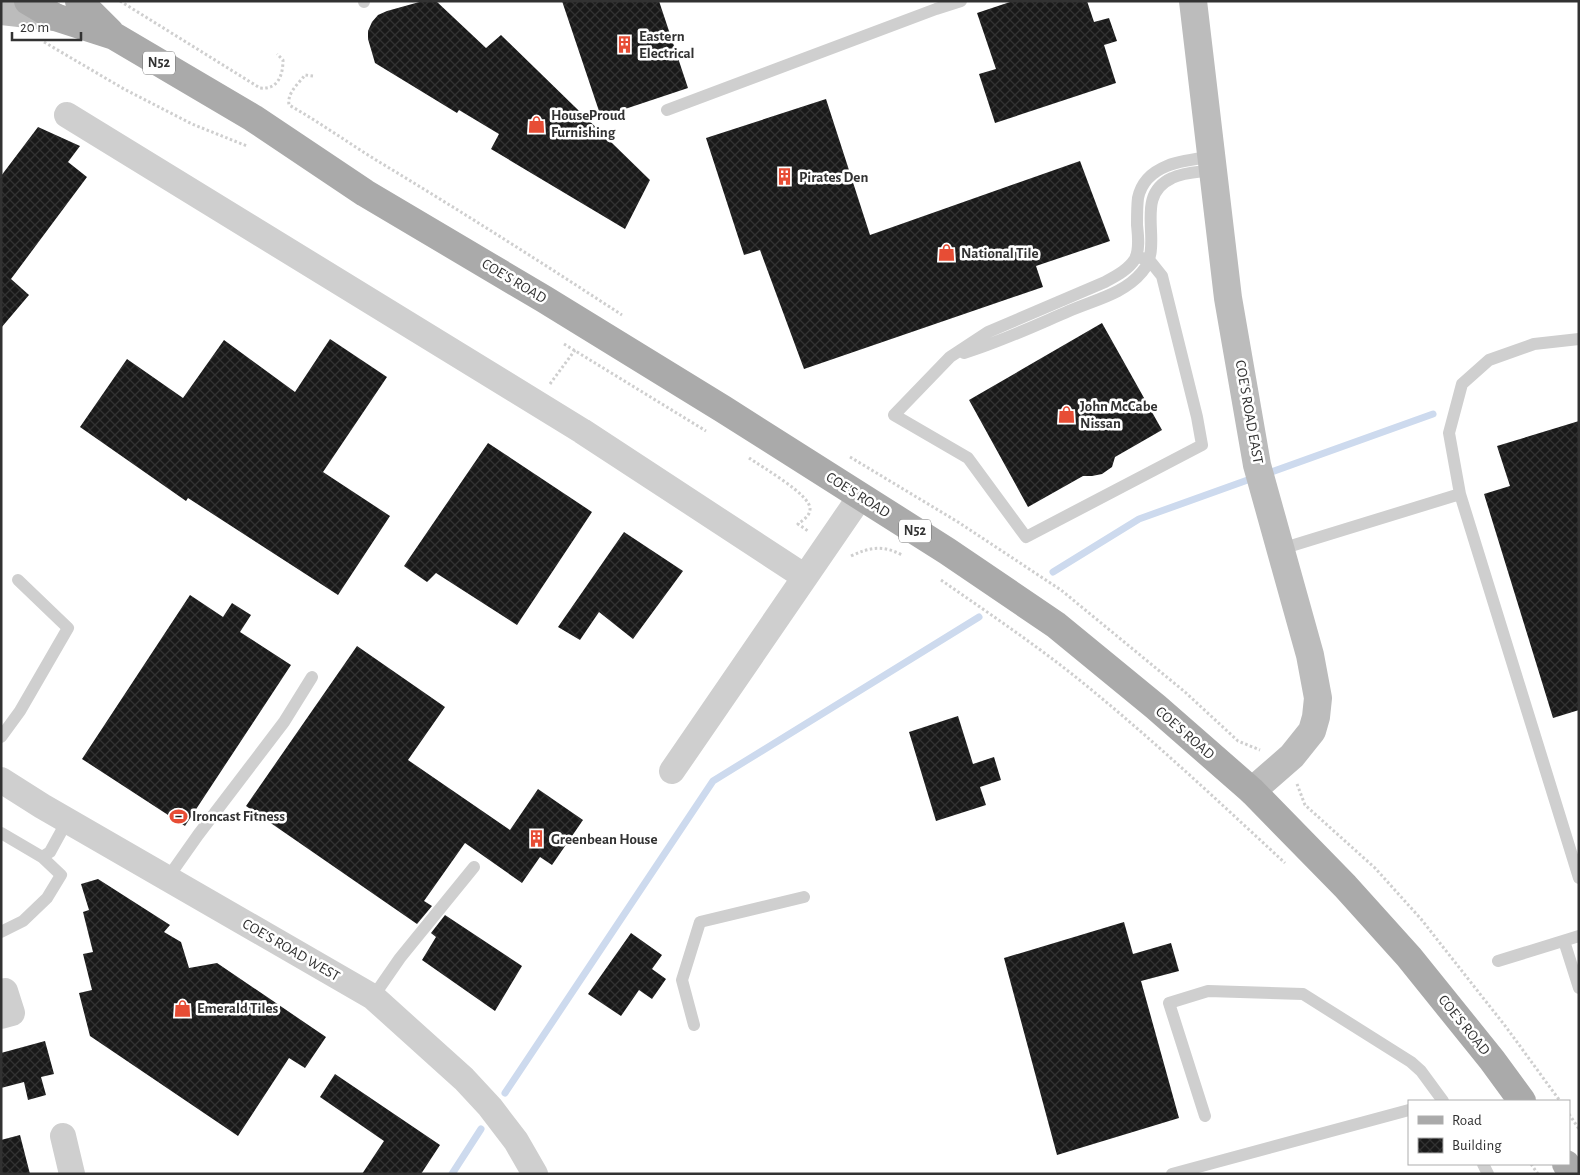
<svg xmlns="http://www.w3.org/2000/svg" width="1580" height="1175" font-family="'Alegreya Sans',sans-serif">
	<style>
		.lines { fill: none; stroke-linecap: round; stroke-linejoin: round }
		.stream { stroke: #cddaee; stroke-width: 7 }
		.building { fill: url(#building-cross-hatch) }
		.path { stroke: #cfcfcf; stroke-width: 3; stroke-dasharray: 2.5 2.5; stroke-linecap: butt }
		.lane { stroke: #cfcfcf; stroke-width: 12 }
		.street { stroke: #cfcfcf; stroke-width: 26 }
		.secondary { stroke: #bcbcbc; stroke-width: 28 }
		.primary { stroke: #aaa; stroke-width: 28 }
		.labels { text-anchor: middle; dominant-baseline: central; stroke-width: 5; stroke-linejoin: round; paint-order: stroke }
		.shield { fill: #fff; stroke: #707070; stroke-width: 1 }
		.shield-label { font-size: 14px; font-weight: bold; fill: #323232 }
		.poi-label { font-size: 15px; font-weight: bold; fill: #323232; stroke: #fff; text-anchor: start }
		.street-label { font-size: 15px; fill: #323232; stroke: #fff }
	</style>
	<defs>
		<pattern id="building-cross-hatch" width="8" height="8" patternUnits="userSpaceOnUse" patternTransform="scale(1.25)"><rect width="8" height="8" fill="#191919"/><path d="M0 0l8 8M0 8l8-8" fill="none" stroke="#323232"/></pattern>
	</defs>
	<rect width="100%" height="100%" fill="#fff"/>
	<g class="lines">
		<!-- stream -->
		<path class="stream" d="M 1266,474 L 1433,414
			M 1053,572 L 1139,519 L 1256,477
			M 505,1093 L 713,781 L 979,617
			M 452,1174 L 481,1129"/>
	</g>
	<!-- building -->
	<path class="building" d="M 423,1 L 436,1 L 486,48 L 501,35 L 650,180 L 625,229 L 491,149 L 499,134 L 459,110 L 457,113 L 375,63 L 368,39 L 368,31 L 372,22 L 378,15 L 387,11 Z
		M 562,1 L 659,1 L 688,88 L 601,117 Z
		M 1013,1 L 1087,1 L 1094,22 L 1109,18 L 1117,41 L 1104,45 L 1116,83 L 995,123 L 979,74 L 996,69 L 977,13 Z
		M 826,99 L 870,235 L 1080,161 L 1110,241 L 1036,266 L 1043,287 L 804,369 L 760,250 L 744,255 L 706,138 Z
		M 38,127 L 80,146 L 68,162 L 87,177 L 11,279 L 29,295 L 1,328 L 1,176 Z
		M 1102,323 L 1162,430 L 1115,457 L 1112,467 L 1102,474 L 1092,476 L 1083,476 L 1028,507 L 969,400 Z
		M 330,339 L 387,377 L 323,472 L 390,516 L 338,595 L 188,498 L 186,501 L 80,427 L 127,359 L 183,398 L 224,340 L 295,392 Z
		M 1579,421 L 1579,710 L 1553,718 L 1484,494 L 1510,486 L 1497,446 Z
		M 488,443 L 592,512 L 517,625 L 436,573 L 427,582 L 404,566 Z
		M 624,532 L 683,571 L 633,639 L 599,612 L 580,640 L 558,627 Z
		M 190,595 L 223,617 L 232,603 L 251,615 L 240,632 L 291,665 L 185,826 L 82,759 Z
		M 357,646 L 445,707 L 408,760 L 510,830 L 538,789 L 583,820 L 552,865 L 540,857 L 522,883 L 465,843 L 424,901 L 432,906 L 417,924 L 246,806 Z
		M 958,716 L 973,764 L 994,757 L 1001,780 L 980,787 L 986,805 L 936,821 L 909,732 Z
		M 98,879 L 170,925 L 164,932 L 181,942 L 189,968 L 217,963 L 326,1037 L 305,1068 L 289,1058 L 238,1136 L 90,1036 L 79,993 L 92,990 L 83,954 L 93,952 L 83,912 L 89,910 L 81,884 Z
		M 445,915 L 522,966 L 495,1011 L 422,960 L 436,937 L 431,933 Z
		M 1124,922 L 1133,954 L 1171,943 L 1179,971 L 1141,981 L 1179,1118 L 1057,1155 L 1004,958 Z
		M 631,933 L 662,955 L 652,969 L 666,979 L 652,999 L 639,990 L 621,1016 L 588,994 Z
		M 45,1041 L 54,1074 L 41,1077 L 46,1095 L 28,1100 L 24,1082 L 1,1088 L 1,1053 Z
		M 335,1074 L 440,1145 L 421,1174 L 362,1174 L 384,1141 L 320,1097 Z
		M 20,1135 L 30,1174 L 1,1174 L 1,1140 Z"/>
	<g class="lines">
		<!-- path -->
		<path class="path" d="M 120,1 L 260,88 C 278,90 283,75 283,60 L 277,54
			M 44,42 L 124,89 L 192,124 L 247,146
			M 313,76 L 305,75 C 298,84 287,93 289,105 C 319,122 347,142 376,160 C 459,210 541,262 622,315
			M 564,344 L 706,431
			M 550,384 L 575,350
			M 850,457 L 958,522 L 1061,590 L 1185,692 L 1238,741 L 1260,750
			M 749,458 C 762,467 811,495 810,509 C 810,516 803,520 798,524 L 808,531
			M 851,556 C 870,547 883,545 902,555
			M 941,580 C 987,612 1033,643 1077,678 C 1149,736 1217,800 1285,863
			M 1297,784 L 1305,805 L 1375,868 L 1421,919 L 1506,1027 L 1560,1101
			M 1569,1114 L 1579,1129
			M 1531,1164 L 1538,1174"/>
		<!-- lane -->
		<path class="lane" d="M 364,1 L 364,2
			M 667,110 L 936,9 L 961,1
			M 1136,256 L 1150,261 L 1162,276 L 1197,417 L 1202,445 L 1026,537 L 968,458 L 894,415 L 950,357 L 988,332 L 1105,282 C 1116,276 1128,270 1135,259 C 1140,249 1138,235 1137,225 C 1137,216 1137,206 1138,198 C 1145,164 1184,160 1212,157
			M 964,353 C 1000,342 1034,326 1069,311 C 1094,300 1124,294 1142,272 C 1166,245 1131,197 1172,178 C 1184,172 1201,172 1213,170
			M 1460,494 L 1579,878
			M 1281,549 L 1460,494 L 1449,433 L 1462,384 L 1489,360 L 1534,344 L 1579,339
			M 1,737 L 20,711 L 68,628 L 18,580
			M 1,833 L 42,857 L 50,852 L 67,821
			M 167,879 L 198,835 L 284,722 L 312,677
			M 1,932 L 23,921 L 47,898 L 61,875 L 42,857
			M 1564,941 L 1579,988
			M 1498,961 L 1579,936
			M 373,997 L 400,958 L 474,867
			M 694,1025 L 682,980 L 700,922 L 804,897
			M 1205,1116 L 1169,1003 L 1208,991 L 1303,994 L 1411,1062 L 1421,1071 L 1443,1101
			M 1483,1164 L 1488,1174
			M 1172,1174 L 1409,1110"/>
		<!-- street -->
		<path class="street" d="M 67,115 L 582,431 L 805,577
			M 672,771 L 860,497
			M 1,780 L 42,806 L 373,997 L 464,1079 L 490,1107 L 516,1141 L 535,1174
			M 1,1016 L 12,1013 L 5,991
			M 63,1136 L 72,1174"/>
		<!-- secondary -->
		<path class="secondary" d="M 1193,1 L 1228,298 L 1257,465 L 1310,655 L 1318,698 L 1316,717 L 1312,731 L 1292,756 L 1252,791
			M 1,11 L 55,17"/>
		<!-- primary -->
		<path class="primary" d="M 28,1 L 55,17 L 114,36 L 253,118 L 365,193 L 544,299 L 723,409 L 947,551 L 1056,625 L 1156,707 L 1252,791 L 1345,886 L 1409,957 L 1492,1060 L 1522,1101
			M 79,1 L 110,32
			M 1566,1164 L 1573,1174"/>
	</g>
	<!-- icons -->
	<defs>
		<symbol id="building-bare" viewBox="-9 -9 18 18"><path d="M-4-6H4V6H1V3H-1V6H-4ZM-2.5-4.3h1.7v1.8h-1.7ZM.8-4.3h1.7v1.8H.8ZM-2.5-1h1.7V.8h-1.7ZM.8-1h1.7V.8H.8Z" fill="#e74d35" stroke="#fff" stroke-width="2.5" paint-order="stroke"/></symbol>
		<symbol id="shop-bare" viewBox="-9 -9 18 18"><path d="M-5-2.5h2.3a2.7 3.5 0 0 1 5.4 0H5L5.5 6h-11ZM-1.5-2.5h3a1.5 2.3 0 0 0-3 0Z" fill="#e74d35" stroke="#fff" stroke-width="2.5" paint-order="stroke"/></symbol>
		<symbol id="stadium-bare" viewBox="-9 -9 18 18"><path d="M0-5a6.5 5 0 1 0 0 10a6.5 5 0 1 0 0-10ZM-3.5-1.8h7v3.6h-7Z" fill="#e74d35" stroke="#fff" stroke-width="2.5" paint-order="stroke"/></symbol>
	</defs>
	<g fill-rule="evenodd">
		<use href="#building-bare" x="612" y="32" width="25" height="25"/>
		<use href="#shop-bare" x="524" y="112" width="25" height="25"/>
		<use href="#building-bare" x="772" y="164" width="25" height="25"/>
		<use href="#shop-bare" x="934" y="240" width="25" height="25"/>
		<use href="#shop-bare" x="1054" y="402" width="25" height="25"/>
		<use href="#stadium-bare" x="166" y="804" width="25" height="25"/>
		<use href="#building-bare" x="524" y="826" width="25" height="25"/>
		<use href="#shop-bare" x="170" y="996" width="25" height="25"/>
	</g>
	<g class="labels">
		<!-- shield labels -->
		<g class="shield">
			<rect x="143" y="51.5" width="32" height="23" rx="4"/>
			<rect x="899" y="519.5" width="32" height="23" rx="4"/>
		</g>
		<g class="shield-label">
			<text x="159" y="63">N52</text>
			<text x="915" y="531">N52</text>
		</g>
		<!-- poi labels -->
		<g class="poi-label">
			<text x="639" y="36">Eastern<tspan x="639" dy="17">Electrical</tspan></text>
			<text x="551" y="115">HouseProud<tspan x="551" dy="17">Furnishing</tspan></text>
			<text x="799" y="177">Pirates Den</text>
			<text x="961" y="253">National Tile</text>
			<text x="1080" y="406">John McCabe<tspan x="1080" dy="17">Nissan</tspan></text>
			<text x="192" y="816">Ironcast Fitness</text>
			<text x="551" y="839">Greenbean House</text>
			<text x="197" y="1008">Emerald Tiles</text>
		</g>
		<!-- street labels -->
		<g class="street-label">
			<text transform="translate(514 281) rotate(31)">COE'S ROAD</text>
			<text transform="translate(1249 412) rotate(80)">COE'S ROAD EAST</text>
			<text transform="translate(858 495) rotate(32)">COE'S ROAD</text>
			<text transform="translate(1185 733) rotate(41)">COE'S ROAD</text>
			<text transform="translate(291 950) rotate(30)">COE'S ROAD WEST</text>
			<text transform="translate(1464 1025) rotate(51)">COE'S ROAD</text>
		</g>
	</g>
	<!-- border -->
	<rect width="1580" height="1175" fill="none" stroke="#323232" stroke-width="5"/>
	<!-- legend -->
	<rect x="1408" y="1100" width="162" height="65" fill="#ffffff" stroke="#adadad"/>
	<rect x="1418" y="1116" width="25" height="8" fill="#aaaaaa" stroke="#adadad"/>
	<text x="1452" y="1125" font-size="15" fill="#323232">Road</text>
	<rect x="1418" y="1138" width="25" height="15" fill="url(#building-cross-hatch)" stroke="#adadad"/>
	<text x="1452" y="1150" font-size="15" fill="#323232">Building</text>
	<!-- scale -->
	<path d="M12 32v8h69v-8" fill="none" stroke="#323232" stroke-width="2.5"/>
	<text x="20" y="32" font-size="15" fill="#323232" stroke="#ffffff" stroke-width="4" paint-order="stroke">20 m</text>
</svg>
